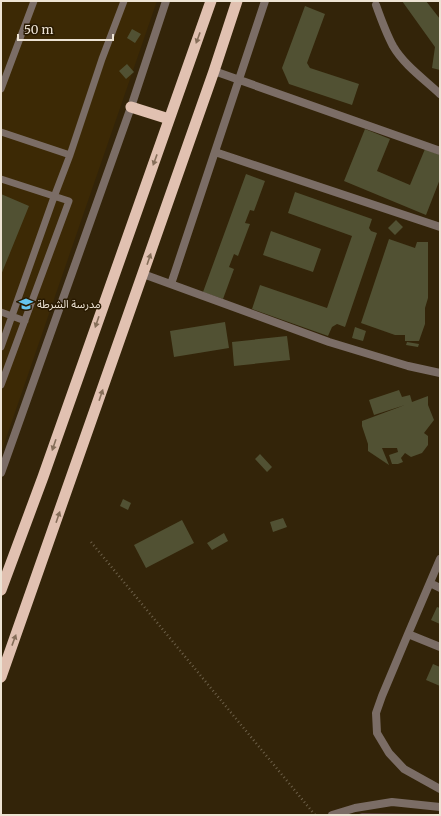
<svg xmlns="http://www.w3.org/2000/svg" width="441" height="816" font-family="Merriweather,'Noto Sans Arabic',serif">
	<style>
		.built { fill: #3c2905 }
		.green { fill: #5d4242 }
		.building { fill: #515133 }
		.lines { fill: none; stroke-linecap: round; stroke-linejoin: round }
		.path { stroke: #6e614a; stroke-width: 2.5; stroke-dasharray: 1 3; stroke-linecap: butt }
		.service { stroke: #7b6d66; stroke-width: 7 }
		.minor { stroke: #7b6d66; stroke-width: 8 }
		.trunk { stroke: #e1c1b1; stroke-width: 11 }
		.oneway { fill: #856e59 }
		.labels { text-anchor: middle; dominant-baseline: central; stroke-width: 3; stroke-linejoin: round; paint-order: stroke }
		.poi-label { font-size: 11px; fill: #ede3d4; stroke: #291a01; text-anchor: start }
	</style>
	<rect width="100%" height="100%" fill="#332409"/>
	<!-- built -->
	<path class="built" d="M 1,1 L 157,1 L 1,453 Z"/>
	<!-- green -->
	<path class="green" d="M 362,813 L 423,814 L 435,815 L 356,815 Z"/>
	<!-- building -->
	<path class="building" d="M 402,1 L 426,1 L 440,19 L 440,70 L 432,68 L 435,47 Z
		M 305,6 L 325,14 L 307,63 L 310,68 L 359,84 L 352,105 L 289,84 L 282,68 Z
		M 132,29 L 141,34 L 135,43 L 127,38 Z
		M 127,64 L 134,72 L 126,79 L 119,71 Z
		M 365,129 L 390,139 L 377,171 L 410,185 L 425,149 L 440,155 L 440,179 L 426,215 L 344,181 Z
		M 246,174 L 265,181 L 254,211 L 250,210 L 245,223 L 250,224 L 238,256 L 234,254 L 229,267 L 234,269 L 223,299 L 203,292 Z
		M 295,192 L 372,219 L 369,228 L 371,231 L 377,233 L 345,327 L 337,324 L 332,327 L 328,336 L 252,309 L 260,285 L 327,308 L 352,236 L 288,213 Z
		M 1,194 L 29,206 L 1,275 Z
		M 396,220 L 403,227 L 395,235 L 388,228 Z
		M 271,231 L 321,249 L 313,272 L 263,255 Z
		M 389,239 L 415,248 L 417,242 L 428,242 L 428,298 L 425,308 L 425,324 L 419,341 L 405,341 L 405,335 L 395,335 L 361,323 Z
		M 225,322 L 229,348 L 174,357 L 170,331 Z
		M 355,327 L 366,331 L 363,341 L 352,338 Z
		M 287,336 L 290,360 L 234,366 L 232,342 Z
		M 407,342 L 419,344 L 418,347 L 406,345 Z
		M 399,390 L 402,397 L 410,395 L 412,402 L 428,396 L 428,405 L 434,420 L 424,433 L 428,436 L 428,445 L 422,453 L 411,457 L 405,453 L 401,458 L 403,462 L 398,464 L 392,464 L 389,455 L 398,452 L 397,448 L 382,448 L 389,465 L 368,451 L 368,444 L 362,426 L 362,421 L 405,405 L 374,415 L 369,400 Z
		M 260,454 L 272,467 L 267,472 L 255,459 Z
		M 123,499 L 131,503 L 128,510 L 120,506 Z
		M 283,518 L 287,527 L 273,532 L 270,522 Z
		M 182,520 L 194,543 L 146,568 L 134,545 Z
		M 224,533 L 228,541 L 212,550 L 207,543 Z
		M 437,607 L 440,608 L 440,624 L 431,620 Z
		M 433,664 L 440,667 L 440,686 L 426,680 Z"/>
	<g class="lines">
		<!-- path -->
		<path class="path" d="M 91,542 L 315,815"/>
		<!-- service -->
		<path class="service" d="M 1,89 L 34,1
			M 1,132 L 70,155
			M 1,179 L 69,201 L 1,385
			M 1,312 L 25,321
			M 1,347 L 54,197 L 70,155 L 102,59 L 124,1"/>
		<!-- minor -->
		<path class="minor" d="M 376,5 C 381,19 386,33 393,46 C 404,65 424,79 440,94
			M 214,71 L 440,151
			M 215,152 L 440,227
			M 143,274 L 329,342 L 408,366 L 440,373
			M 171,284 L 265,1
			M 1,473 L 131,107 L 166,1
			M 430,583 L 440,588
			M 408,634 L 440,559
			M 440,647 L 408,634 L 382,696 L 376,713 L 377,733 L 389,753 L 404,769 L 440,789
			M 332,815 L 355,808 L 392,802 L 440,807"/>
		<!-- trunk -->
		<path class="trunk" d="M 131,107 L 169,119
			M 1,590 L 43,477 L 211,1
			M 1,677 L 214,71 L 237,1"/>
	</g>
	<!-- one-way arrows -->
	<defs><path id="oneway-solid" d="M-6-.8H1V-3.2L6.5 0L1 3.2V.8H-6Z"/></defs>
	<g class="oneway">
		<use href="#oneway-solid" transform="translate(198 38) rotate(110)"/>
		<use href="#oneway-solid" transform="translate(155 160) rotate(110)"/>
		<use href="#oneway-solid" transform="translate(149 259) rotate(-71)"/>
		<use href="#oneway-solid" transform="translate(97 322) rotate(109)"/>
		<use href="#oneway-solid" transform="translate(101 395) rotate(-71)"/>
		<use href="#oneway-solid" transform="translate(54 445) rotate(109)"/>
		<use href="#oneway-solid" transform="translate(58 517) rotate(-71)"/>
		<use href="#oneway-solid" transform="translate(14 640) rotate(-70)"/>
	</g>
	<!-- icons -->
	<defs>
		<symbol id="university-bare" viewBox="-9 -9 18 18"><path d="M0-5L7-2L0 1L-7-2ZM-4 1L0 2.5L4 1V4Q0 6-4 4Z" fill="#65c5ee" stroke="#291a01" stroke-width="2.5" paint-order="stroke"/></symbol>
	</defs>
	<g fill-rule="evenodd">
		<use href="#university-bare" x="16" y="294" width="20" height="20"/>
	</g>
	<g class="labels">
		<!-- poi labels -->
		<g class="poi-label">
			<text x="37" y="304">مدرسة الشرطة</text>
		</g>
	</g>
	<!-- border -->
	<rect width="441" height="816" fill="none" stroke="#ede3d4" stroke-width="4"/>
	<!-- scale -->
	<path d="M18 34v6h95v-6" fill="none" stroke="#ede3d4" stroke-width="2"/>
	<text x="24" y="34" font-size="12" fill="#ede3d4" stroke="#291a01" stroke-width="3" paint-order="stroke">50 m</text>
</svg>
